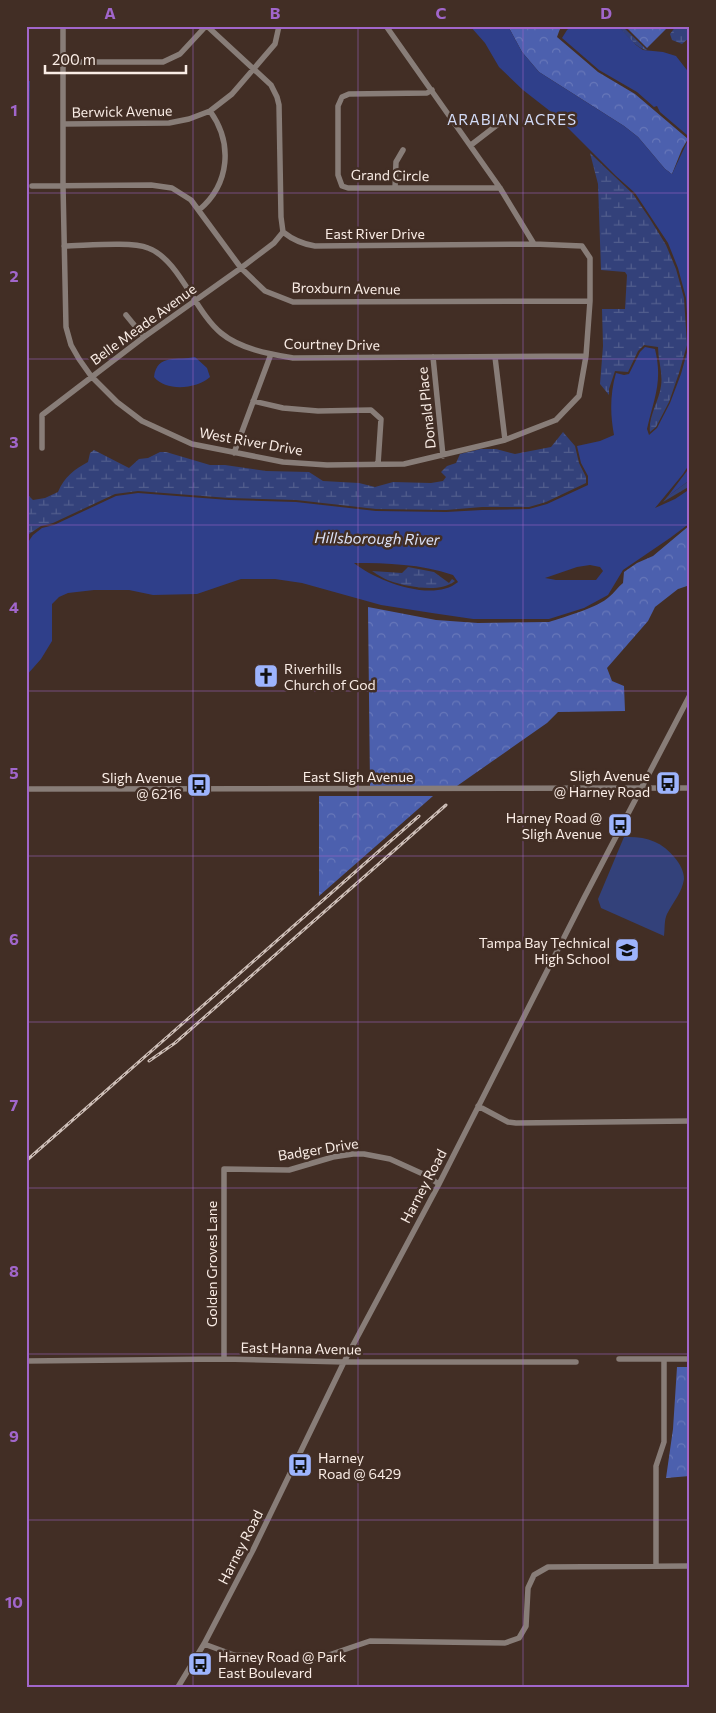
<svg xmlns="http://www.w3.org/2000/svg" width="716" height="1713" font-family="Commissioner,sans-serif">
	<style>
		.grass { fill: url(#grass-tufts) }
		.forest { fill: url(#forest-crowns) }
		.wetland { fill: url(#wetland-marsh) }
		.pitch { fill: #33417a }
		.water { fill: #2f3f8a; fill-rule: evenodd }
		.lines { fill: none; stroke-linecap: round; stroke-linejoin: round }
		.minor { stroke: #887d78; stroke-width: 5.5 }
		.rail-casing { stroke: #cebfb8; stroke-width: 3 }
		.rail { stroke: #422e25; stroke-width: 1; stroke-dasharray: 4; stroke-linecap: butt }
		.grid { fill: none; stroke: #a166cb; stroke-width: 1; stroke-opacity: 0.55 }
		.labels { text-anchor: middle; dominant-baseline: central; stroke-width: 5; stroke-linejoin: round; paint-order: stroke }
		.street-label { font-size: 14px; fill: #faede6; stroke: #422e25 }
		.poi-label { font-size: 14px; fill: #faede6; stroke: #422e25; text-anchor: end }
		.neighbourhood-label { font-size: 15px; letter-spacing: 1px; fill: #d2dbf7; stroke: #422e25 }
		.water-label { font-size: 15px; font-style: italic; fill: #dce3f9; stroke: #422e25 }
		.neatline { fill: none; stroke: #a166cb; stroke-width: 2 }
		.grid-label { font-size: 16px; text-anchor: middle; font-weight: bold; fill: #a166cb }
	</style>
	<defs>
		<pattern id="grass-tufts" width="24" height="20" patternUnits="userSpaceOnUse" patternTransform="scale(1.25)"><rect width="24" height="20" fill="#33417a"/><path d="M3 7l-1-3M5 7V3M7 7l1-3M15 17l-1-3M17 17v-4M19 17l1-3" fill="none" stroke="#515d8d"/></pattern>
		<pattern id="forest-crowns" width="20" height="18" patternUnits="userSpaceOnUse" patternTransform="scale(1.25)"><rect width="20" height="18" fill="#4c60ae"/><path d="M2 6a3 3 0 1 1 6 0M12 15a3 3 0 1 1 6 0" fill="none" stroke="#6777b9"/></pattern>
		<pattern id="wetland-marsh" width="20" height="14" patternUnits="userSpaceOnUse" patternTransform="scale(1.25)"><rect width="20" height="14" fill="#33417a"/><path d="M1 5h8M5 5V1M11 12h8M15 12V8" fill="none" stroke="#515d8d"/></pattern>
	</defs>
	<rect width="100%" height="100%" fill="#422e25"/>
	<!-- grass -->
	<path class="grass" d="M 26,81 L 30,81 L 28,215 L 26,215 Z"/>
	<!-- forest -->
	<path class="forest" d="M 508,26 L 561,26 L 557,37 L 598,72 L 635,94 L 688,139 L 682,149 L 672,174 L 665,169 L 638,137 L 624,126 L 539,72 L 522,52 Z
		M 625,26 L 669,26 L 647,48 Z
		M 690,525 L 690,585 L 678,589 L 655,607 L 648,621 L 607,668 L 612,681 L 624,686 L 625,711 L 558,712 L 547,723 L 457,786 L 370,786 L 368,607 L 436,620 L 478,623 L 549,622 C 564,617 599,607 609,597 C 614,593 618,587 623,583 L 624,572 L 637,563 L 653,556 Z
		M 319,796 L 433,796 L 319,896 Z
		M 677,1367 L 690,1367 L 690,1476 L 666,1478 L 673,1429 Z"/>
	<!-- wetland -->
	<path class="wetland" d="M 618,26 L 622,26 L 647,50 C 637,49 625,34 618,26 Z
		M 676,26 L 690,26 L 690,37 L 682,44 L 672,40 L 670,34 Z
		M 590,153 L 633,194 L 650,219 L 666,245 L 676,269 L 684,298 L 687,345 L 679,373 L 669,402 L 656,427 L 650,432 C 648,417 659,401 661,386 C 663,373 658,360 658,347 L 644,345 L 638,351 L 628,372 L 615,371 L 609,389 L 609,395 L 600,384 L 603,346 L 602,309 L 625,309 L 627,275 L 625,272 L 601,270 L 598,184 Z
		M 563,432 L 575,446 L 579,463 L 586,477 L 586,483 L 546,502 L 529,507 L 482,507 L 446,510 L 376,509 L 296,500 L 229,498 L 138,491 L 115,494 L 53,523 L 41,526 L 26,536 L 26,493 L 33,500 L 45,498 L 58,492 C 64,477 75,469 88,462 L 90,453 L 94,450 L 129,468 L 139,459 L 148,458 L 160,452 L 166,452 L 210,465 L 225,465 L 266,471 L 309,472 L 323,481 L 359,483 L 375,487 L 393,482 L 431,483 L 443,481 L 446,477 L 441,472 L 447,466 L 456,463 L 460,454 L 481,449 L 496,449 L 515,454 L 551,447 Z
		M 690,480 L 690,486 L 663,502 L 668,496 Z
		M 408,567 L 434,572 L 449,583 L 452,579 L 455,581 C 440,593 410,587 393,582 C 386,580 378,575 372,571 L 402,573 Z"/>
	<!-- pitch -->
	<path class="pitch" d="M 624,837 C 645,836 662,841 675,858 C 680,864 684,871 684,879 C 682,893 673,902 667,914 C 664,920 665,929 664,936 L 601,908 L 598,899 Z"/>
	<!-- water -->
	<path class="water" d="M 470,26 L 508,26 L 522,52 L 539,72 L 624,126 L 638,137 L 665,169 L 672,174 L 690,136 L 690,463 L 683,474 L 655,508 L 675,499 L 690,489 L 690,523 L 670,538 L 623,570 L 608,595 L 584,608 L 549,619 L 473,619 L 432,613 L 381,605 L 302,583 L 275,579 L 241,579 L 197,594 L 153,595 L 129,590 L 94,590 L 68,593 L 59,597 L 52,604 L 52,641 L 41,659 L 26,676 L 26,545 L 33,535 L 42,528 L 54,525 L 116,496 L 138,493 L 229,500 L 296,502 L 376,511 L 446,512 L 482,510 L 529,509 L 547,504 L 588,485 L 588,476 L 581,463 L 577,446 L 600,441 L 614,435 C 610,414 610,394 616,373 L 624,375 L 629,374 L 640,352 L 645,347 L 655,349 C 663,382 654,398 647,429 L 649,435 L 657,428 L 670,403 L 681,374 L 689,345 L 686,298 L 678,268 L 668,243 L 635,193 L 616,176 L 555,115 L 523,90 L 499,67 L 485,43 ZM 354,563 C 388,563 420,564 453,575 L 458,582 C 433,603 376,581 354,563 ZM 590,565 L 600,567 L 603,571 L 596,580 L 556,580 L 545,578 L 577,567 Z
		M 572,26 L 618,26 L 636,45 L 643,50 L 663,52 L 676,56 L 690,74 L 690,130 L 687,135 L 660,112 L 657,106 L 654,107 L 637,92 L 599,70 L 562,38 L 567,30 Z
		M 195,357 L 207,368 L 210,377 C 197,389 166,392 154,377 C 157,353 178,361 195,357 Z
		M 690,467 L 690,480 L 668,496 Z"/>
	<g class="lines">
		<!-- minor -->
		<path class="minor" d="M 63,26 L 63,186 L 66,327 L 71,345 L 79,359 L 91,376 L 117,402 L 142,421 L 192,444 L 283,462 L 327,465 L 404,464 L 505,440 L 556,420 L 579,396 L 586,356 L 590,301 L 590,258 L 582,246 L 534,244 L 315,246 C 302,244 293,240 283,232 L 281,217 L 279,105 L 277,97 L 271,85 L 207,26
			M 386,26 L 500,188 L 534,244
			M 63,62 L 163,62 L 180,54 L 206,26
			M 432,90 L 427,93 L 349,94 L 342,97 L 338,106 L 338,175 L 342,186 L 348,188 L 500,188
			M 64,124 L 169,123 L 189,119 L 210,111 L 232,94 L 275,44 L 279,26
			M 471,145 L 510,115
			M 32,186 L 151,185 L 172,188 L 191,200 L 241,268 L 265,291 L 293,302 L 590,301
			M 395,188 L 396,162 L 403,150
			M 199,210 C 230,184 233,143 210,111
			M 64,246 C 83,246 131,241 148,248 C 179,259 195,312 221,333 C 240,349 270,354 293,358 L 586,356
			M 126,315 L 144,337
			M 433,357 L 443,456
			M 495,357 L 505,440
			M 253,401 L 283,408 L 318,411 L 371,410 L 381,419 L 378,464
			M 42,448 L 42,415 L 144,337 L 241,268 L 274,243 L 283,232
			M 234,453 L 271,354
			M 26,789 L 690,788
			M 478,1106 L 508,1122 L 516,1123 L 690,1121
			M 224,1359 L 224,1169 L 289,1170 L 333,1157 L 353,1154 L 364,1154 L 390,1159 L 423,1174 L 439,1184
			M 619,1359 L 690,1359
			M 26,1361 L 224,1359 L 344,1362 L 576,1362
			M 656,1565 L 656,1466 L 664,1442 L 664,1359
			M 204,1644 L 234,1655 L 320,1658 L 370,1641 L 505,1643 L 519,1638 L 526,1626 L 528,1588 L 534,1575 L 548,1567 L 690,1566
			M 178,1687 L 204,1644 L 253,1550 L 344,1362 L 439,1184 L 584,898 L 690,695"/>
		<defs>
			<path id="rail" d="M 149,1061 L 175,1043 L 446,805
				M 26,1161 L 419,816"/>
		</defs>
		<!-- rail casing -->
		<use href="#rail" class="rail-casing"/>
		<!-- rail -->
		<use href="#rail" class="rail"/>
	</g>
	<!-- grid -->
	<path class="grid" d="M 193,26 L 193,1687M 358,26 L 358,1687M 523,26 L 523,1687M 26,193 L 690,193M 26,359 L 690,359M 26,525 L 690,525M 26,691 L 690,691M 26,856 L 690,856M 26,1022 L 690,1022M 26,1188 L 690,1188M 26,1354 L 690,1354M 26,1520 L 690,1520"/>
	<!-- icons -->
	<defs>
		<symbol id="church-square" viewBox="-11 -11 22 22"><rect x="-9" y="-9" width="18" height="18" rx="4" fill="#9db4fd" stroke="#422e25"/><path d="M-1.2-6h2.4v3.5h3.3v2.4h-3.3V6h-2.4V-.1h-3.3v-2.4h3.3Z" fill="#111"/></symbol>
		<symbol id="bus-square" viewBox="-11 -11 22 22"><rect x="-9" y="-9" width="18" height="18" rx="4" fill="#9db4fd" stroke="#422e25"/><path d="M-5-6H5V4H4V6H2V4H-2V6H-4V4H-5ZM-3.5-4V0h7V-4ZM-3.5 1.2v1.5H-2V1.2ZM2 1.2v1.5H3.5V1.2Z" fill="#111"/></symbol>
		<symbol id="school-square" viewBox="-11 -11 22 22"><rect x="-9" y="-9" width="18" height="18" rx="4" fill="#9db4fd" stroke="#422e25"/><path d="M0-5L7-2L0 1L-7-2ZM-4 1L0 2.5L4 1V4Q0 6-4 4Z" fill="#111"/></symbol>
	</defs>
	<g fill-rule="evenodd">
		<use href="#church-square" x="252" y="662" width="28" height="28"/>
		<use href="#bus-square" x="654" y="769" width="28" height="28"/>
		<use href="#bus-square" x="185" y="771" width="28" height="28"/>
		<use href="#bus-square" x="606" y="811" width="28" height="28"/>
		<use href="#school-square" x="613" y="936" width="28" height="28"/>
		<use href="#bus-square" x="286" y="1451" width="28" height="28"/>
		<use href="#bus-square" x="186" y="1650" width="28" height="28"/>
	</g>
	<g class="labels">
		<!-- street labels -->
		<g class="street-label">
			<text transform="translate(122 111) rotate(-1)">Berwick Avenue</text>
			<text transform="translate(390 175) rotate(1)">Grand Circle</text>
			<text x="375" y="233">East River Drive</text>
			<text transform="translate(346 288) rotate(1)">Broxburn Avenue</text>
			<text transform="translate(143 324) rotate(-36)">Belle Meade Avenue</text>
			<text transform="translate(332 344) rotate(1)">Courtney Drive</text>
			<text transform="translate(426 408) rotate(-96)">Donald Place</text>
			<text transform="translate(251 441) rotate(10)">West River Drive</text>
			<text x="358" y="776">East Sligh Avenue</text>
			<text transform="translate(318 1149) rotate(-9)">Badger Drive</text>
			<text transform="translate(423 1186) rotate(-62)">Harney Road</text>
			<text transform="translate(211 1264) rotate(-90)">Golden Groves Lane</text>
			<text transform="translate(301 1348) rotate(1)">East Hanna Avenue</text>
			<text transform="translate(240 1547) rotate(-63)">Harney Road</text>
		</g>
		<!-- poi labels -->
		<g class="poi-label">
			<text x="284" y="668" text-anchor="start">Riverhills<tspan x="284" dy="16">Church of God</tspan></text>
			<text x="650" y="775">Sligh Avenue<tspan x="650" dy="16">@ Harney Road</tspan></text>
			<text x="182" y="777">Sligh Avenue<tspan x="182" dy="16">@ 6216</tspan></text>
			<text x="602" y="817">Harney Road @<tspan x="602" dy="16">Sligh Avenue</tspan></text>
			<text x="610" y="942">Tampa Bay Technical<tspan x="610" dy="16">High School</tspan></text>
			<text x="318" y="1457" text-anchor="start">Harney<tspan x="318" dy="16">Road @ 6429</tspan></text>
			<text x="218" y="1656" text-anchor="start">Harney Road @ Park<tspan x="218" dy="16">East Boulevard</tspan></text>
		</g>
		<!-- neighbourhood labels -->
		<g class="neighbourhood-label">
			<text x="512" y="119">ARABIAN ACRES</text>
		</g>
		<!-- water labels -->
		<g class="water-label">
			<text transform="translate(377 538) rotate(1)">Hillsborough River</text>
		</g>
	</g>
	<!-- border -->
	<rect width="716" height="1713" fill="none" stroke="#422e25" stroke-width="55"/>
	<!-- scale -->
	<path d="M45 65v8h141v-8" fill="none" stroke="#faede6" stroke-width="2.5"/>
	<text x="52" y="65" font-size="15" fill="#faede6" stroke="#422e25" stroke-width="4" paint-order="stroke">200 m</text>
	<rect x="28" y="28" width="660" height="1658" class="neatline"/>
	<g class="grid-label">
		<text x="110" y="19">A</text>
		<text x="275" y="19">B</text>
		<text x="441" y="19">C</text>
		<text x="606" y="19">D</text>
		<text x="14" y="116">1</text>
		<text x="14" y="282">2</text>
		<text x="14" y="448">3</text>
		<text x="14" y="613">4</text>
		<text x="14" y="779">5</text>
		<text x="14" y="945">6</text>
		<text x="14" y="1111">7</text>
		<text x="14" y="1277">8</text>
		<text x="14" y="1442">9</text>
		<text x="14" y="1608">10</text>
	</g>
</svg>
